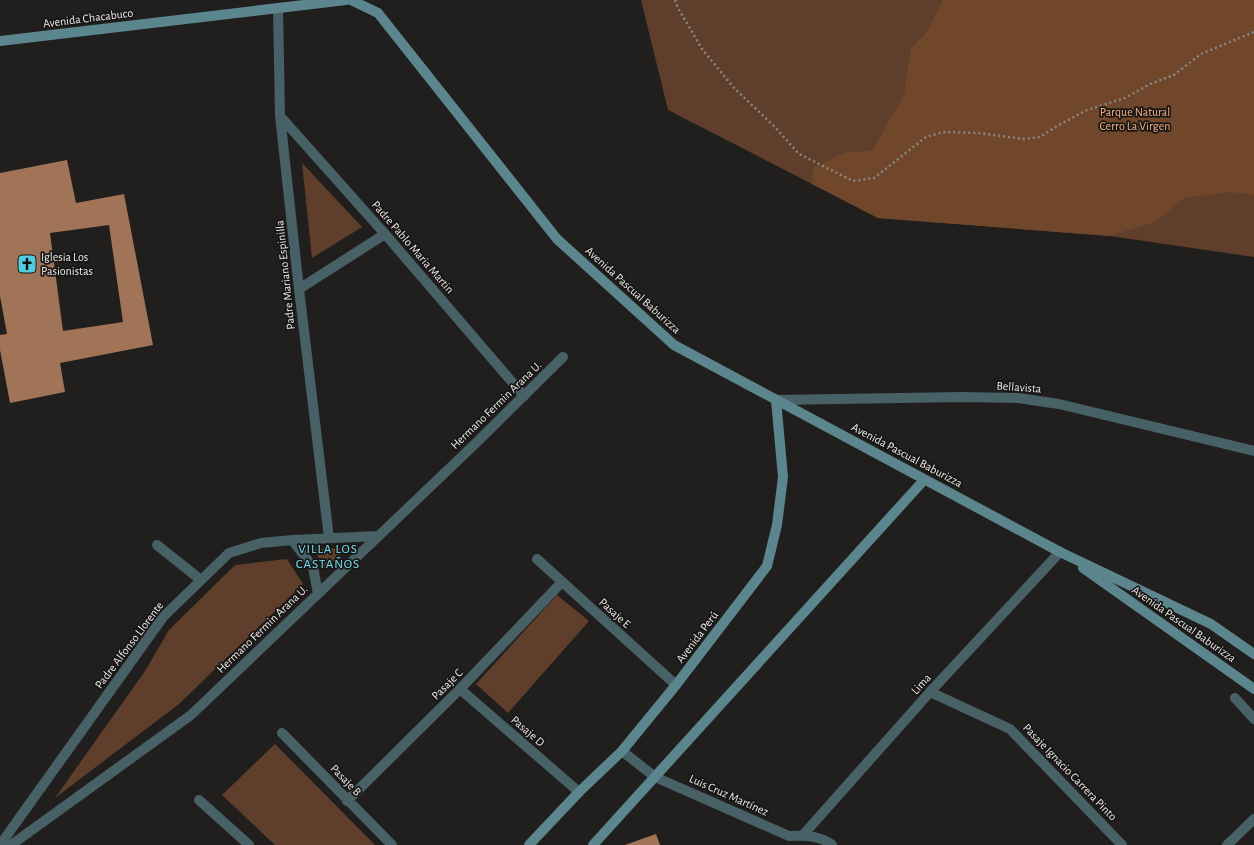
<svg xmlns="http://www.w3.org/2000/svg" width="1254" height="845" font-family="'Alegreya Sans',sans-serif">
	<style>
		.green { fill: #5f3f2b }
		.forest { fill: #71472c }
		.building { fill: #a17357; fill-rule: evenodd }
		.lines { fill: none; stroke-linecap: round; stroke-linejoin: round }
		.path { stroke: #898786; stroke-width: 2.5; stroke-dasharray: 2 3; stroke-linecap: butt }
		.street { stroke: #476166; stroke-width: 10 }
		.secondary { stroke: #5c868e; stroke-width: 10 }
		.labels { text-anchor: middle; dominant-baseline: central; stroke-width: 3.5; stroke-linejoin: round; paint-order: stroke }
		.street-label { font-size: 12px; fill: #ebe9e8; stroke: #181614 }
		.park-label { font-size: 12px; fill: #f7b085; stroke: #181614 }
		.poi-label { font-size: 12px; fill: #ebe9e8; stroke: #181614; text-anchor: start }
		.neighbourhood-label { font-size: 13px; letter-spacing: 1px; fill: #79e1f4; stroke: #181614 }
	</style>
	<rect width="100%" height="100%" fill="#211f1e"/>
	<!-- green -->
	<path class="green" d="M 641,0 L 1254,0 L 1254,257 L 1110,236 L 878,218 L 668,110 Z
		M 302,163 L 362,227 L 312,258 Z
		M 349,548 L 324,569 L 314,549 Z
		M 287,559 L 303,584 L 179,704 L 55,798 L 145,671 L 169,630 L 235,565 Z
		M 557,595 L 589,621 L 508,713 L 476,684 Z
		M 275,744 L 375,845 L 275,845 L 222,795 Z"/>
	<!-- forest -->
	<path class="forest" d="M 943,0 L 1254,0 L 1254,195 L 1230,192 L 1184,198 L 1154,222 L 1110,236 L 878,218 L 812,184 L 813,168 L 846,152 L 872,151 L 904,95 L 911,48 L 927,32 Z"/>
	<!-- building -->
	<path class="building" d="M 67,160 L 76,203 L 124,194 L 153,345 L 60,363 L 65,392 L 10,403 L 0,350 L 0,335 L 7,334 L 0,296 L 0,173 ZM 109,225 L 123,322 L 63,331 L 50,233 Z
		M 656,834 L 660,845 L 625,845 Z"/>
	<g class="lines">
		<!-- path -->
		<path class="path" d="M 675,0 L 678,8 L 702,49 L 734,88 L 773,125 L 799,154 L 853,181 L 874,178 L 926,137 L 943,132 L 978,133 L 1024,139 L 1040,137 L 1057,126 L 1087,110 L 1125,98 L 1150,84 L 1174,75 L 1201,54 L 1254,32"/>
		<!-- street -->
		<path class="street" d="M 278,8 L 280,116 L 299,289 L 329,538
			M 280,116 L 385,234 L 524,396
			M 299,289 L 385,234
			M 776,400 L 962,397 L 1018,398 L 1059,404 L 1254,451
			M 292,540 L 313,567 L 318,594
			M 157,545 L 201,580
			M 537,559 L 676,685
			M 460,689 L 579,792
			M 930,692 L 1010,729 L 1122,845
			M 1235,698 L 1254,719
			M 282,733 L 392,845
			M 622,751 L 655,777 L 789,836 C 803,835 821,835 832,845
			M 199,800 L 249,845
			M 347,801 L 460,689 L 562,582
			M 803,835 L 930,692 L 1060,552
			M 0,845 L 163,617 L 229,553 L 261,543 L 292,540 L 378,536
			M 11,845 L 191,715 L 475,444 L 563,357
			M 1227,845 L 1254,819"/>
		<!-- secondary -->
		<path class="secondary" d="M 351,0 L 378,13 L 557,239 L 674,345 L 1060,552 L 1211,624 L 1254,654
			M 0,41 L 346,0
			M 1083,568 L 1254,689
			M 529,845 L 579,792 L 622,751 L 676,685 L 767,566 L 777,525 L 783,477 L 776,400
			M 593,845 L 924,480"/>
	</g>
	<!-- icons -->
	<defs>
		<symbol id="church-square" viewBox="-11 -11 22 22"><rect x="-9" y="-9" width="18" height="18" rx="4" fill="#54cade" stroke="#181614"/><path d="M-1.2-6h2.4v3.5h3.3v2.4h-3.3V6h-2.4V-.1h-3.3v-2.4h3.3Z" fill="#111"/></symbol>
	</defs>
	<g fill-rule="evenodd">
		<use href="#church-square" x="16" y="253" width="22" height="22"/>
	</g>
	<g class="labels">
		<!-- street labels -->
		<g class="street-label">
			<text transform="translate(88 18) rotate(-7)">Avenida Chacabuco</text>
			<text transform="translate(413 247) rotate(49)">Padre Pablo Maria Martin</text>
			<text transform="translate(285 275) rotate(-96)">Padre Mariano Espinilla</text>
			<text transform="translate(633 290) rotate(42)">Avenida Pascual Baburizza</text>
			<text transform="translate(1019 387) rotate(4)">Bellavista</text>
			<text transform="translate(496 405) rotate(-44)">Hermano Fermin Arana U.</text>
			<text transform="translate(907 455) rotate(28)">Avenida Pascual Baburizza</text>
			<text transform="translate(615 613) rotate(42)">Pasaje E</text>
			<text transform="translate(1184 624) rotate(35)">Avenida Pascual Baburizza</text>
			<text transform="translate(262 629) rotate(-44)">Hermano Fermin Arana U.</text>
			<text transform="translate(697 637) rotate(-53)">Avenida Perú</text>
			<text transform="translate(129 645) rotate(-53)">Padre Alfonso Llorente</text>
			<text transform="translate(447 684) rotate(-45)">Pasaje C</text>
			<text transform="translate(921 684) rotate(-48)">Lima</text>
			<text transform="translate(528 731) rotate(41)">Pasaje D</text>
			<text transform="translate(1070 772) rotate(46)">Pasaje Ignacio Carrera Pinto</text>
			<text transform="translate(346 780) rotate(46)">Pasaje B</text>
			<text transform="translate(729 795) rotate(24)">Luis Cruz Martínez</text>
		</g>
		<!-- park labels -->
		<g class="park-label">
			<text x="1135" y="112">Parque Natural<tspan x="1135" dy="14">Cerro La Virgen</tspan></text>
		</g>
		<!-- poi labels -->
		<g class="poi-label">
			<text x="41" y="257">Iglesia Los<tspan x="41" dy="14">Pasionistas</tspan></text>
		</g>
		<!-- neighbourhood labels -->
		<g class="neighbourhood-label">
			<text x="328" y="549">VILLA LOS<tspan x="328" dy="15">CASTAÑOS</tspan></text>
		</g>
	</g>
</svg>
